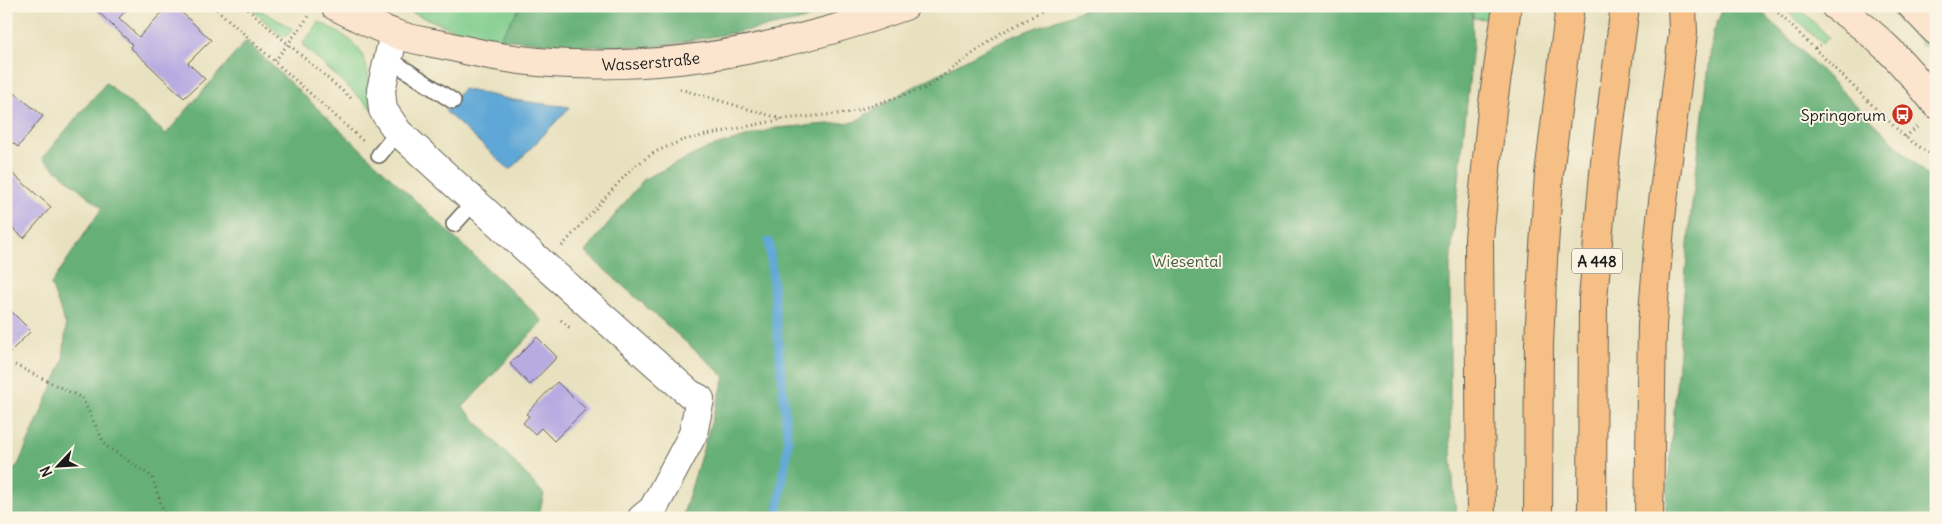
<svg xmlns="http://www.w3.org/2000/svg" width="1942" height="524" font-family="Delius,sans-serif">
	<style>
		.green { fill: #7ecc8c; stroke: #4d7454 }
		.forest { fill: #66b078; stroke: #41664a }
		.water { fill: #5fa7d6; stroke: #3e6279 }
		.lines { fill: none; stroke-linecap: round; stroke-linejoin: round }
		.stream { stroke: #5fa7d6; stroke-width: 9 }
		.building { fill: #b8abe2 }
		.lane-casing { stroke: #636155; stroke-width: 18 }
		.street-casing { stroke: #636155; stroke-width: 30 }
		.secondary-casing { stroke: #636155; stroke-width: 30 }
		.highway-casing { stroke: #636155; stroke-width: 30 }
		.path { stroke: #636155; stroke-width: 3; stroke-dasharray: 1 4; stroke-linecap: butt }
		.lane { stroke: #fff; stroke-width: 15 }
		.street { stroke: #fff; stroke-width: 28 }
		.secondary { stroke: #fbe5cf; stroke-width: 28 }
		.highway { stroke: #f5bf86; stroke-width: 28 }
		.labels { text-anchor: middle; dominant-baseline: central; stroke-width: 4; stroke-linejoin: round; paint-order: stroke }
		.shield { fill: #fcf5e5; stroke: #5f5d58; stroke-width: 1 }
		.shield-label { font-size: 15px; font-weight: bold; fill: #1c1c1c }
		.street-label { font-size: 16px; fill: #1c1c1c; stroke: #fcf5e5 }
		.poi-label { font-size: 16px; fill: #1c1c1c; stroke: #fcf5e5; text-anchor: end }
		.park-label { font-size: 16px; fill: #3e5a43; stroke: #fcf5e5 }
	</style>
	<rect width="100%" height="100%" fill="#fcf5e5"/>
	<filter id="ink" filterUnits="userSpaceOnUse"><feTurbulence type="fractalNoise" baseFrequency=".02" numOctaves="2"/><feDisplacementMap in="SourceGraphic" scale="10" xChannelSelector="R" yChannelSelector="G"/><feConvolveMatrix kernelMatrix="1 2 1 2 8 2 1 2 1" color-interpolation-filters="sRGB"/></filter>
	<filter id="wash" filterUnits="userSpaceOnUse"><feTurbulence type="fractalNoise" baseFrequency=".0096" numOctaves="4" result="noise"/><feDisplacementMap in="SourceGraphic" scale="20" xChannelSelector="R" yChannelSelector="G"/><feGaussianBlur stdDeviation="1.12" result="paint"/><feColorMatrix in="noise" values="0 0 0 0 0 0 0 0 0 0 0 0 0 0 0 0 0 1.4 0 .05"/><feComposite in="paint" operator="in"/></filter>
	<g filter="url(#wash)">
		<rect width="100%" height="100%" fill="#e8e1bf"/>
		<!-- green -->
		<path class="green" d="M 248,6 L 254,6 L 293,29 L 287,36 L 281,36 Z
			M 396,6 L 521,6 L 499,39 L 459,32 Z
			M 1473,6 L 1490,6 L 1489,19 L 1473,18 Z
			M 1782,6 L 1797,6 L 1829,37 L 1822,44 Z
			M 1884,6 L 1899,6 L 1936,44 L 1936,58 Z
			M 319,22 C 371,48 365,55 373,110 L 303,46 L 303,43 Z"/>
		<!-- forest -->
		<path class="forest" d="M 521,6 L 845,6 L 795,22 L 654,47 L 580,46 L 499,39 Z
			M 1093,6 L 1472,6 L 1473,44 L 1450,267 L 1450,438 L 1456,518 L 682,518 L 725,377 L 585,252 L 644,179 L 708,148 L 776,128 L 854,122 L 902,93 L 1003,40 Z
			M 1724,6 L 1756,6 L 1936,184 L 1936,518 L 1665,518 L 1690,221 L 1713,32 Z
			M 246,41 L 543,321 L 463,407 L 544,494 L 538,518 L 6,518 L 6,475 L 18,465 L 63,362 L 66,326 L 51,284 L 102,208 L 42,158 L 106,83 L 166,134 Z"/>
		<!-- water -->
		<path class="water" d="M 463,89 L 513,100 L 570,107 L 510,170 L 445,111 Z"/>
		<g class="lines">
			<!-- stream -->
			<path class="stream" d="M 769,242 L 788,444 L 777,518"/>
		</g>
		<g id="blocks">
			<!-- building -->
			<path class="building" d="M 92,6 L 130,6 L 119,18 L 139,37 L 168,6 L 175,6 L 211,40 L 188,63 L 205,79 L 184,98 L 130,47 L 132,44 Z
				M 6,86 L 43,116 L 18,147 L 6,138 Z
				M 6,168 L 51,207 L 24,238 L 6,223 Z
				M 6,306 L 31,331 L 6,356 Z
				M 537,337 L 557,357 L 530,385 L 510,364 Z
				M 557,382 L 586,409 L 554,441 L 541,428 L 535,434 L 523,423 L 529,416 L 526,414 Z"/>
		</g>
	</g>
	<g filter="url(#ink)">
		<use href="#blocks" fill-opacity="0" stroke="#636155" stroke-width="1"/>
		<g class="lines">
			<defs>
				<path id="lane" d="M 389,59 L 453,101
					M 379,155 L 398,132
					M 454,224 L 474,202"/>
				<path id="street" d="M 394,34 L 381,90 L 383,110 L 398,132 L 544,265 L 690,394 L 700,399 L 693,434 L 653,509 L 642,518"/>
				<g id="secondary">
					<path id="s1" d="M 335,6 C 354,15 373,26 393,33 C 410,40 430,42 448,46 C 488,56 530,63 571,64 C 684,68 800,44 905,6"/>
					<path d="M 1835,6 C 1877,34 1905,64 1936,104"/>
					<path d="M 1912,6 L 1936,31"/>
				</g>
				<path id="highway" d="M 1481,518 L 1479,238 L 1492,110 L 1507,6
					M 1538,518 L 1539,343 L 1543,260 L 1549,174 L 1570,6
					M 1592,518 L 1593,299 L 1605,161 L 1625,6
					M 1649,518 L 1652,325 L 1660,227 L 1683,33 L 1682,6"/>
			</defs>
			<!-- lane casing -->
			<use href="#lane" class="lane-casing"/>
			<!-- street casing -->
			<use href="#street" class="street-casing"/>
			<!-- secondary casing -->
			<use href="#secondary" class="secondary-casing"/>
			<!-- highway casing -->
			<use href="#highway" class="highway-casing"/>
			<!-- path -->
			<path class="path" d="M 213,6 L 363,141
				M 244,6 L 353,100
				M 1771,6 L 1905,137 L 1936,158
				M 1815,48 L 1822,45
				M 275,61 L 309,16
				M 680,89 L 782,119
				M 1905,137 L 1919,126
				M 562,246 L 631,169 L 655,152 L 683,140 L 783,119 L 848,113 L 926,88 L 1001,33 L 1053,6
				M 561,320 L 571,329
				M 15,365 L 82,398 L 105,445 L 152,477 L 166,518"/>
			<!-- lane -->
			<use href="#lane" class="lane"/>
			<!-- street -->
			<use href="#street" class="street"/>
			<!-- secondary -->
			<use href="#secondary" class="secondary"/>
			<!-- highway -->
			<use href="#highway" class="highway"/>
		</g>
	</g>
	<!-- icons -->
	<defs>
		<symbol id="bus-disc" viewBox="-11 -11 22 22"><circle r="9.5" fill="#c8321e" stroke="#fcf5e5"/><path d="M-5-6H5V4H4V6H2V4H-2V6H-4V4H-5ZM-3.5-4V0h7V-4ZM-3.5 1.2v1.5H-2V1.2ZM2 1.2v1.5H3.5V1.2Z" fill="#fff"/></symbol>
	</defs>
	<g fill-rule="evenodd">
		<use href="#bus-disc" x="1890" y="102" width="25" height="25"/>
	</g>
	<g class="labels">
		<!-- shield labels -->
		<rect class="shield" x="1572" y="248.5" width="50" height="25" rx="4"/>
		<g class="shield-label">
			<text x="1597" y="261">A 448</text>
		</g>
		<!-- street labels -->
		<g class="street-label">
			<text stroke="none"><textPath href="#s1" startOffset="325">Wasserstraße</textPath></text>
		</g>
		<!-- poi labels -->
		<g class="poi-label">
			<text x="1886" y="115">Springorum</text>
		</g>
		<!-- park labels -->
		<g class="park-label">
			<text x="1187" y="261">Wiesental</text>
		</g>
	</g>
	<!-- margin -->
	<rect width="1942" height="524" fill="none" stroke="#fcf5e5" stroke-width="25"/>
	<!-- north arrow -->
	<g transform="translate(58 466) rotate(245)" stroke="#fcf5e5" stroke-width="4" paint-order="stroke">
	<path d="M0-4L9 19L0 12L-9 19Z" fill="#1c1c1c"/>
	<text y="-8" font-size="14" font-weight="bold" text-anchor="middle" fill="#1c1c1c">N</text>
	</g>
</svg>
